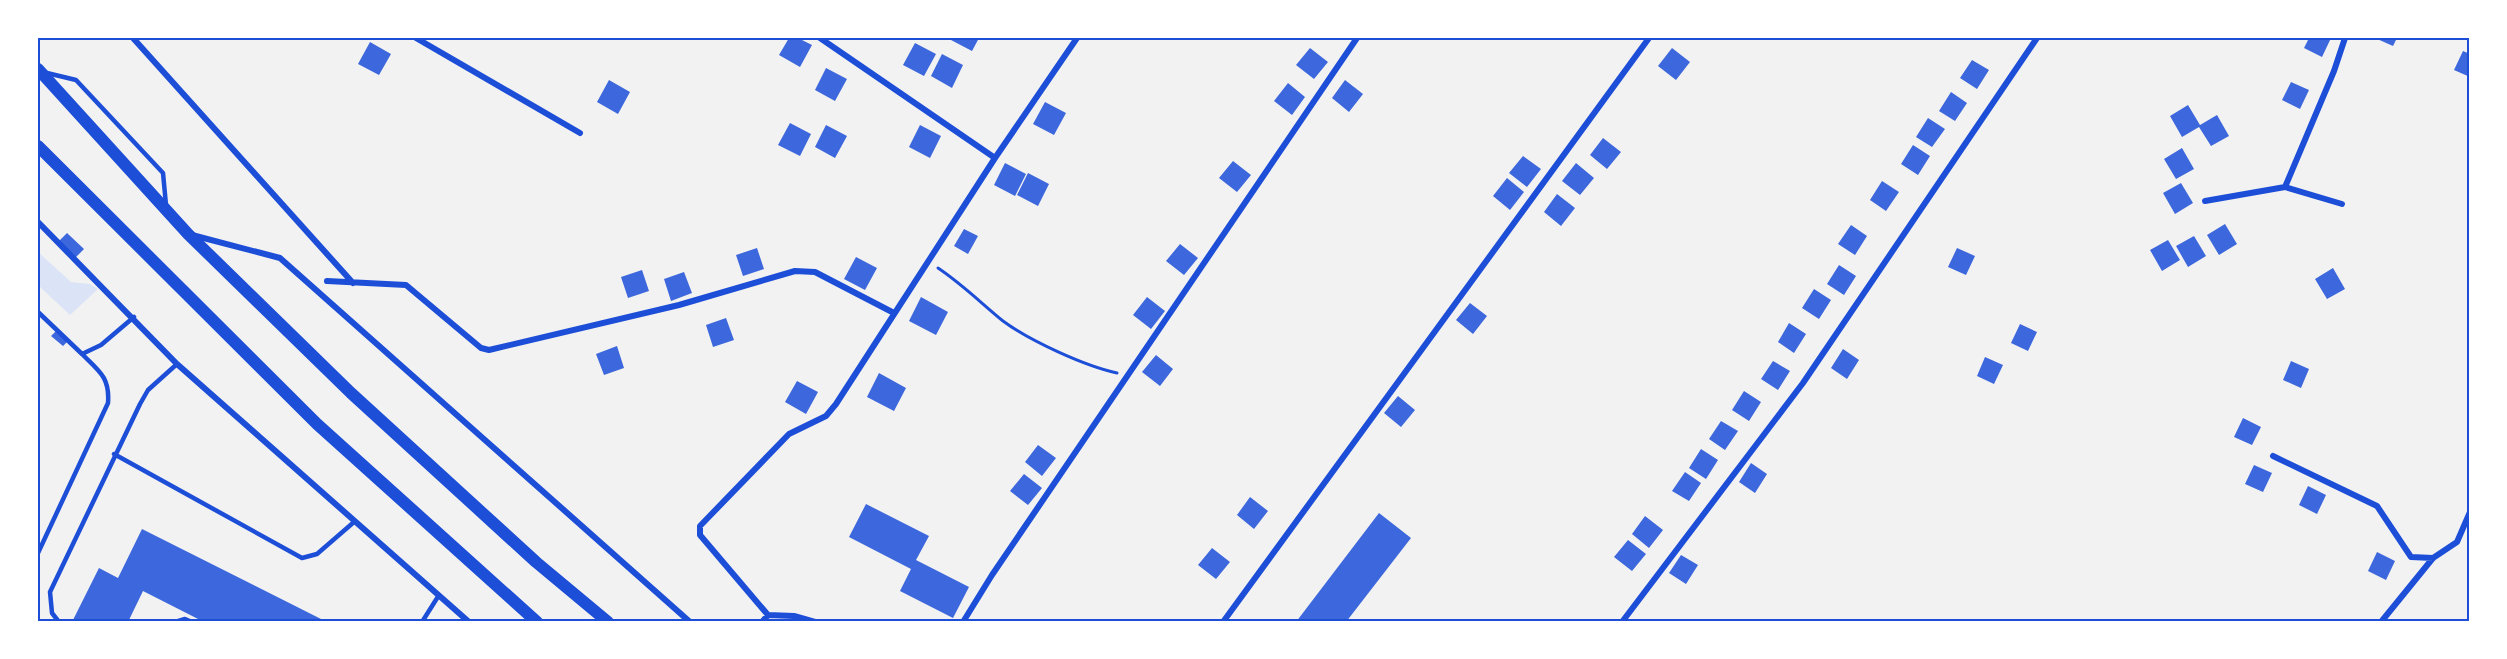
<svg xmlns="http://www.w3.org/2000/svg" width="2507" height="659" font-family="Helvetica,sans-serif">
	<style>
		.green { fill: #dbe4f7 }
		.building { fill: #3d67dc }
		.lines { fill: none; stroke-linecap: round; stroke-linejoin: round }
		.path { stroke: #1d4ed8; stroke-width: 3 }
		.service { stroke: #1d4ed8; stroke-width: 4.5 }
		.minor { stroke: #1d4ed8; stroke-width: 6 }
		.secondary { stroke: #1d4ed8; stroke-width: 12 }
		.neatline { fill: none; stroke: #1d4ed8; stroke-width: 2 }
	</style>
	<rect width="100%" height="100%" fill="#f2f2f2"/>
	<!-- green -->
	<path class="green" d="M 38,252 L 71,282 L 90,284 L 98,289 L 70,315 L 38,285 Z"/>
	<!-- building -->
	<path class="building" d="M 789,38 L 798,38 L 812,45 L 800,67 L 779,55 Z
		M 952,38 L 979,38 L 972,51 L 951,40 Z
		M 2309,38 L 2331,38 L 2322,57 L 2304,48 Z
		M 2375,38 L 2397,38 L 2393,46 Z
		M 370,42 L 391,54 L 379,75 L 358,64 Z
		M 915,43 L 936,54 L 924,76 L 903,65 Z
		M 1310,48 L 1328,62 L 1314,79 L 1296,65 Z
		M 1672,48 L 1690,62 L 1676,80 L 1658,66 Z
		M 2463,51 L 2470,54 L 2470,77 L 2454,70 Z
		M 942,54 L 963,65 L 952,88 L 931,76 Z
		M 1972,60 L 1989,70 L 1977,89 L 1960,78 Z
		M 826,68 L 847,79 L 835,101 L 815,90 Z
		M 609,80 L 630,92 L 618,114 L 597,102 Z
		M 1345,80 L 1363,94 L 1349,112 L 1332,98 Z
		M 2291,82 L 2309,90 L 2300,109 L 2282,100 Z
		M 1288,83 L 1305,97 L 1292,115 L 1274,101 Z
		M 1951,92 L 1967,103 L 1955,121 L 1939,111 Z
		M 1045,102 L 1066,113 L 1054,135 L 1033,124 Z
		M 2188,105 L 2200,125 L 2217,115 L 2229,136 L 2211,146 L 2199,127 L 2182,137 L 2170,116 Z
		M 1928,118 L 1945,129 L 1932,147 L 1916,137 Z
		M 790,123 L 811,134 L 800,156 L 778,145 Z
		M 826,125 L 847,136 L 835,158 L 815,147 Z
		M 920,125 L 941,136 L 930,158 L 909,147 Z
		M 1603,138 L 1621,152 L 1607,169 L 1590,155 Z
		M 1913,145 L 1930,156 L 1918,175 L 1901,164 Z
		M 2182,148 L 2194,169 L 2176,179 L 2164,159 Z
		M 1523,156 L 1541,169 L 1527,187 L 1509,173 Z
		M 1233,161 L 1251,175 L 1237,192 L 1219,178 Z
		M 1005,163 L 1026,174 L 1015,196 L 994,185 Z
		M 1576,163 L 1594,178 L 1580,195 L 1562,181 Z
		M 1028,173 L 1049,184 L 1038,206 L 1017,195 Z
		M 1507,178 L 1524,192 L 1510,210 L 1493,196 Z
		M 1882,181 L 1899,192 L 1886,211 L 1870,200 Z
		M 2181,183 L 2193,203 L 2175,214 L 2163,193 Z
		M 1557,194 L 1575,208 L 1561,226 L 1544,212 Z
		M 2225,224 L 2237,244 L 2219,255 L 2207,235 Z
		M 1851,225 L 1867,236 L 1855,255 L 1838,244 Z
		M 964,229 L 978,236 L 968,254 L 954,246 Z
		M 67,233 L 84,249 L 75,258 L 58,242 Z
		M 2194,236 L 2206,256 L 2188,267 L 2176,246 Z
		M 2168,240 L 2180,260 L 2162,271 L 2150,250 Z
		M 1180,244 L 1198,258 L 1184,275 L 1166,261 Z
		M 757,248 L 764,269 L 743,276 L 736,255 Z
		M 1957,248 L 1975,256 L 1966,275 L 1948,267 Z
		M 856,257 L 877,268 L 865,290 L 844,279 Z
		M 1839,265 L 1856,276 L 1844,295 L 1827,284 Z
		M 2333,268 L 2345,289 L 2327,299 L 2315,279 Z
		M 642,270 L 649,291 L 628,298 L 621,277 Z
		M 684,272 L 692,293 L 671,301 L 664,279 Z
		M 1814,289 L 1831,300 L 1819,319 L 1802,308 Z
		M 921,297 L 948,312 L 936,335 L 909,321 Z
		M 1147,297 L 1165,311 L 1151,329 L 1133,315 Z
		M 1470,303 L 1487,316 L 1473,334 L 1456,320 Z
		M 726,318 L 734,340 L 713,347 L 706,325 Z
		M 1789,323 L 1806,334 L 1794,353 L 1778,342 Z
		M 2020,324 L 2037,332 L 2028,351 L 2011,343 Z
		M 56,331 L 68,341 L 63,346 L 51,336 Z
		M 617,346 L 624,368 L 604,375 L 596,354 Z
		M 1843,349 L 1859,360 L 1847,379 L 1831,368 Z
		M 1156,355 L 1173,369 L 1160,386 L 1142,372 Z
		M 1985,357 L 2003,365 L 1994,384 L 1977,376 Z
		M 1773,361 L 1790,371 L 1778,390 L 1761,379 Z
		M 2291,361 L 2309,369 L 2301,388 L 2283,380 Z
		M 879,373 L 906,388 L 894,411 L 867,397 Z
		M 797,381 L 818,392 L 806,414 L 785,402 Z
		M 1744,391 L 1761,402 L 1749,421 L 1732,410 Z
		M 1398,396 L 1415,410 L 1401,427 L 1384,413 Z
		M 2243,418 L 2261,427 L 2252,445 L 2234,437 Z
		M 1721,421 L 1738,431 L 1725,450 L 1709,439 Z
		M 1038,445 L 1056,458 L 1042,476 L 1025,462 Z
		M 1701,449 L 1718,460 L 1706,479 L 1689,468 Z
		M 1751,463 L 1767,474 L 1755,493 L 1739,482 Z
		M 2254,465 L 2272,473 L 2263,492 L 2245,484 Z
		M 1685,472 L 1701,483 L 1689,501 L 1672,491 Z
		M 1024,474 L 1042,488 L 1028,505 L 1010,491 Z
		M 2308,486 L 2326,495 L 2317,514 L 2299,505 Z
		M 1250,497 L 1268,511 L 1254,529 L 1237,515 Z
		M 866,504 L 929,536 L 916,560 L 969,587 L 953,618 L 900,591 L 911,569 L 849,537 Z
		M 1379,513 L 1411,538 L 1346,622 L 1296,622 Z
		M 1645,516 L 1663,530 L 1649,548 L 1632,534 Z
		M 142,529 L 327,622 L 204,622 L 143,591 L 128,622 L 72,622 L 99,568 L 118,578 Z
		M 1628,540 L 1646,554 L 1632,571 L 1614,557 Z
		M 1212,548 L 1230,562 L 1216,579 L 1198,565 Z
		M 2377,552 L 2395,561 L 2386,580 L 2368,571 Z
		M 1681,555 L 1698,565 L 1686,584 L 1669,573 Z"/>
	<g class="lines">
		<!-- path -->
		<path class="path" d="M 938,268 C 962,284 981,303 1003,321 C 1030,341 1085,366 1117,373"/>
		<!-- service -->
		<path class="service" d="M 47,73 L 76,80 L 163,173 L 166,205
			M 38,312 L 82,354 L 101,345 L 134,317
			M 114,454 L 302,558 L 317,554 L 354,522
			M 38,553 L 108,403 C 110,377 99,371 82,354
			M 59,622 L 52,613 L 50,592 L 140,404 L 148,390 L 177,364
			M 175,622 L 185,619 L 192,622
			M 422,622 L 439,595"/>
		<!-- minor -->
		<path class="minor" d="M 133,38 L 353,283
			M 416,38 L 580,133
			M 820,38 L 995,158
			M 2205,201 L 2285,187
			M 2342,204 L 2285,187 L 2334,71 L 2345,38
			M 38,222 L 177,364 L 469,622
			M 192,235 L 280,258 L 690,622
			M 327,281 L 406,285 L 481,348 L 489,350 L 679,305 L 795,271 L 815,272 L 894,313
			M 2273,456 L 2377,506 L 2411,557 L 2433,558
			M 768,615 L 794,616 L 815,622
			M 762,622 L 768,615 L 700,535 L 700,526 L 789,434 L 826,416 L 836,404 L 995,158 L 1077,38
			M 963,622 L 992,575 L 1357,38
			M 1223,622 L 1649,38
			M 1622,622 L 1803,383 L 2037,38
			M 2381,622 L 2433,558 L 2457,542 L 2470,512"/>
		<!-- secondary -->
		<path class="secondary" d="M 38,69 L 188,234 L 351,393 L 536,562 L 608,622
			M 38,146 L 317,424 L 537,622"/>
	</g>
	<!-- border -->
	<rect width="2507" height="659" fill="none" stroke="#ffffff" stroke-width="78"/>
	<rect x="39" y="39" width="2429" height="581" class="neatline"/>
</svg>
